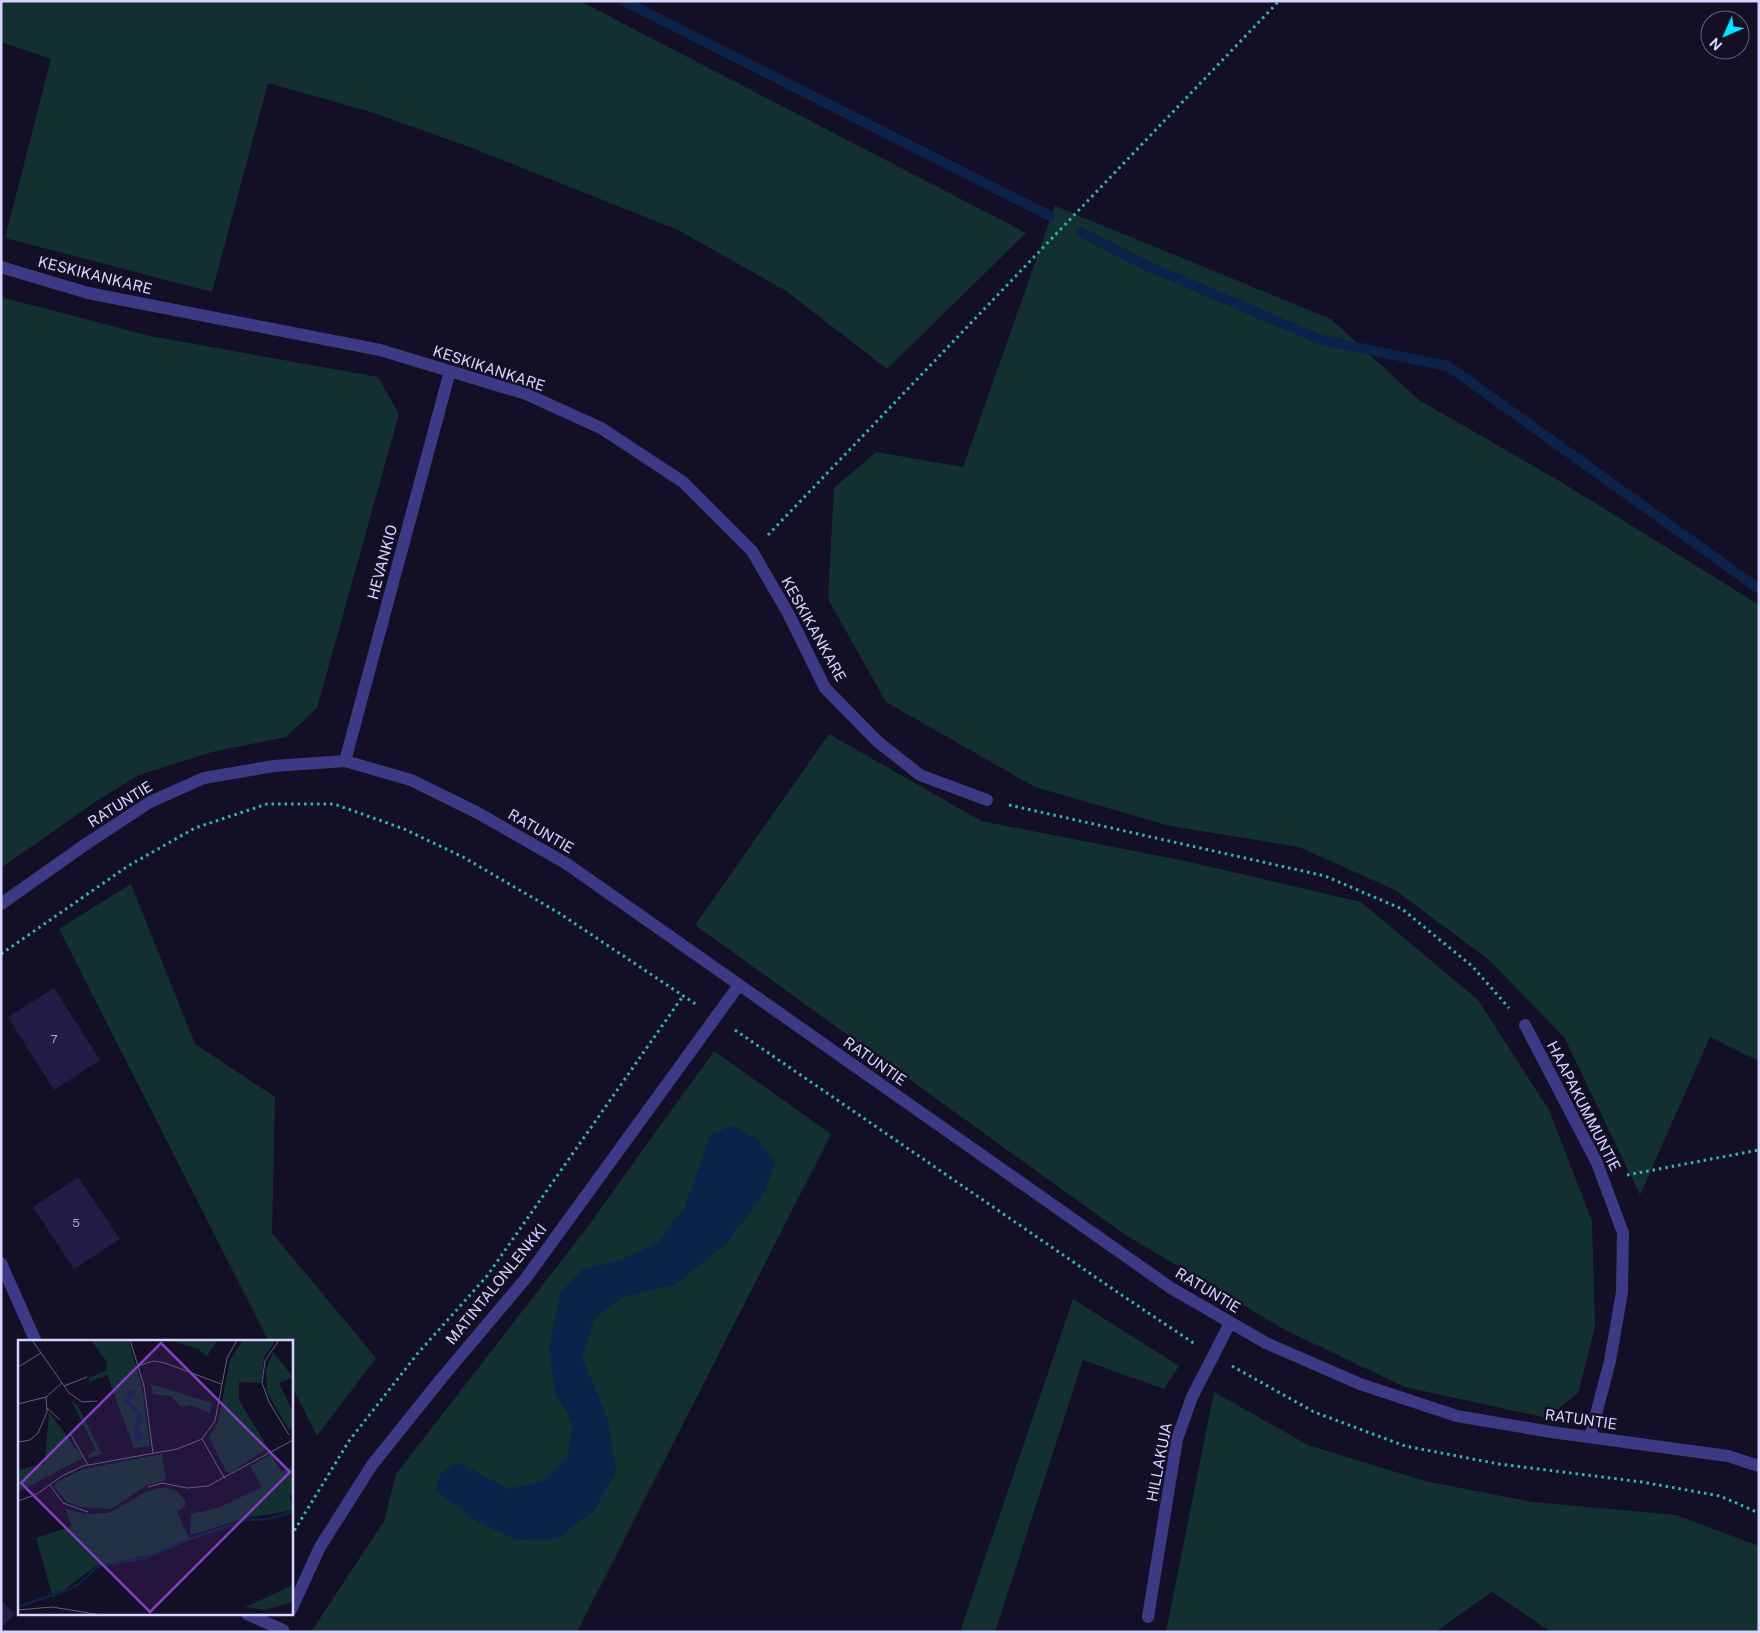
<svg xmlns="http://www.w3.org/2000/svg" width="1760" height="1633" font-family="'Public Sans',sans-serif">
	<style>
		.green { fill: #12302f }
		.water { fill: #0c2248 }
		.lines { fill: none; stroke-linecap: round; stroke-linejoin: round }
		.stream { stroke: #0c2248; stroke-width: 10 }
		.building { fill: #241b47 }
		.path { stroke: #2fb8b0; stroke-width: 3; stroke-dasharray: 2.5 4; stroke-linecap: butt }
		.minor { stroke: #3d3a85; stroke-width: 12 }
		.labels { text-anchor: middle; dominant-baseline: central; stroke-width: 5; stroke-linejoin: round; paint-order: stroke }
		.number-label { font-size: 12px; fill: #aca6d1 }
		.street-label { font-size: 15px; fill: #d9d4ff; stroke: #130f26 }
		.inset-river { fill: none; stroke: #0c2248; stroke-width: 2.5 }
		.inset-road { fill: none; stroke: #625e7d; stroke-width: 1 }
		.view { fill: #843dc5; fill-opacity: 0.15; stroke: #843dc5; stroke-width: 2.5 }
		.inset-edge { fill: none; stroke: #d9d4ff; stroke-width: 2.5 }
	</style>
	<rect width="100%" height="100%" fill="#130f26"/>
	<!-- green -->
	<path class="green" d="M 1,1 L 580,1 L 1026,233 L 887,369 L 786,291 L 678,230 L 472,148 L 371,112 L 268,83 L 212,292 L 5,238 L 51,59 L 1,42 Z
		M 1055,206 L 1331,319 L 1419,400 L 1563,483 L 1759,605 L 1759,1061 L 1710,1037 L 1640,1195 L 1564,1037 L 1489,960 L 1395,890 L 1299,847 L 1170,826 L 1035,787 L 886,702 L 828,599 L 834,488 L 876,452 L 963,467 Z
		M 1,297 L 150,336 L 378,377 L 399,414 L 317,708 L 286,737 L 212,752 L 139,775 L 95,802 L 1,868 Z
		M 829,734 L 981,821 L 1190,862 L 1361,902 L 1478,1000 L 1549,1110 L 1592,1221 L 1595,1327 L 1578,1393 L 1547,1418 L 1405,1387 L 1285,1330 L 1124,1234 L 695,925 Z
		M 131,884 L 195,1044 L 275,1097 L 272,1233 L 376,1358 L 317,1436 L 291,1385 L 291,1342 L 269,1342 L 59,929 Z
		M 714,1051 L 831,1134 L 577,1632 L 311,1632 L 384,1521 L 396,1474 L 586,1229 Z
		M 1073,1299 L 1179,1366 L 1164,1389 L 1083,1360 L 995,1632 L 960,1632 Z
		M 1214,1392 L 1308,1445 L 1425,1481 L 1533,1502 L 1676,1515 L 1759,1546 L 1759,1632 L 1551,1632 L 1492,1592 L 1435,1632 L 1166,1632 Z"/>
	<!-- water -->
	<path class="water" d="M 733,1126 L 759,1140 L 776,1163 L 762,1197 L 723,1247 L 674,1285 L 621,1298 L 594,1319 L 582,1358 L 608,1419 L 616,1471 L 594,1511 L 556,1539 L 516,1540 L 480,1523 L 435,1491 L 441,1472 L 460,1463 L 509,1489 L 542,1481 L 567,1456 L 573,1424 L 555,1392 L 549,1349 L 560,1293 L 583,1269 L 621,1260 L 659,1242 L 685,1206 L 711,1134 Z"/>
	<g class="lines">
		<!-- stream -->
		<path class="stream" d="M 624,1 L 1050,216
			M 1081,232 L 1141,263 L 1321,340 L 1448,366 L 1759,589"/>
	</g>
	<!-- building -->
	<path class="building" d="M 54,988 L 100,1060 L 54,1090 L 8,1017 Z
		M 78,1177 L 120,1239 L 74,1269 L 33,1207 Z
		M 1,1600 L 15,1614 L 1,1627 Z"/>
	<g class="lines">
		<!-- path -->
		<path class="path" d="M 768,535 L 1279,1
			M 1009,805 L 1325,876 L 1402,909 L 1472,966 L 1509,1008
			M 1,954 L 128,866 L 195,828 L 267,804 L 334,804 L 404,829 L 463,857 L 559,913 L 697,1005
			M 735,1030 L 1123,1296 L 1195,1344
			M 1627,1175 L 1759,1150
			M 1232,1366 L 1314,1412 L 1405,1446 L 1499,1464 L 1642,1482 L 1720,1496 L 1759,1513
			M 291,1536 L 349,1441 L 418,1353 L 487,1276 L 683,996"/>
		<!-- minor -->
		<path class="minor" d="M 1,267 L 88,293 L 380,350 L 526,394 L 601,428 L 683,482 L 752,551 L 788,613 L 825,688 L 877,741 L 920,775 L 987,800
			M 345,761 L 450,371
			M 1,904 L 86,844 L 150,802 L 204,778 L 274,766 L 345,761 L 411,780 L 478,813 L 567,864 L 1171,1288 L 1266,1343 L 1360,1384 L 1457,1416 L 1551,1432 L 1728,1456 L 1759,1466
			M 1525,1025 L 1597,1163 L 1623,1233 L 1622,1292 L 1610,1361 L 1590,1437
			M 1,1263 L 36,1342
			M 291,1610 L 320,1547 L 372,1465 L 441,1379 L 526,1278 L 739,985
			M 247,1614 L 283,1630
			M 1148,1617 L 1177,1439 L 1192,1397 L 1230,1323"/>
	</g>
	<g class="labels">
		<!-- number labels -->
		<g class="number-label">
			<text x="54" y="1039">7</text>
			<text x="76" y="1223">5</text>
		</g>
		<!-- street labels -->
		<g class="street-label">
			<text transform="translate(95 275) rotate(14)">KESKIKANKARE</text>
			<text transform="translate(489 368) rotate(18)">KESKIKANKARE</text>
			<text transform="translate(382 562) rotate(-75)">HEVANKIO</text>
			<text transform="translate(814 629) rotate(61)">KESKIKANKARE</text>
			<text transform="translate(120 804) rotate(-32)">RATUNTIE</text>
			<text transform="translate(541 831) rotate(30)">RATUNTIE</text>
			<text transform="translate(875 1061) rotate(35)">RATUNTIE</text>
			<text transform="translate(1584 1106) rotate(63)">HAAPAKUMMUNTIE</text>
			<text transform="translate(496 1284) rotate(-51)">MATINTALONLENKKI</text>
			<text transform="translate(1208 1290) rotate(31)">RATUNTIE</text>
			<text transform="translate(1581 1419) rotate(8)">RATUNTIE</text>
			<text transform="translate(1159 1462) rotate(-79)">HILLAKUJA</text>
		</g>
	</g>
	<!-- overview -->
	<g transform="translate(18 1340)">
		<rect width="275" height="275" fill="#130f26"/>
		<path d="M 73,0 L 110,0 L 124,47 L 132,106 L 116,108 L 89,35 L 71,42 L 71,38 L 88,31 L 89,22 ZM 153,0 L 200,0 L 189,16 L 180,9 ZM 225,0 L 258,0 L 246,17 L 243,43 L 221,42 L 221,60 L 250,108 L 212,133 L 208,131 L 191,97 L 200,82 L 212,20 ZM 255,12 L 275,37 L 261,43 L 275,72 L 275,86 L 271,90 L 249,52 L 248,30 ZM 133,44 L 194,63 L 192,73 L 174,65 L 163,67 L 153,56 L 135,54 ZM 53,60 L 60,66 L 84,114 L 70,118 L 70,115 L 78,110 ZM 31,72 L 65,118 L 0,152 L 0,130 L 27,124 ZM 144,114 L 148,140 L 129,145 L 93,169 L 61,167 L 49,162 L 36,147 L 37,143 L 65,129 ZM 253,114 L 263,132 L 275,126 L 275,156 L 271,154 L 275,170 L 229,178 L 172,195 L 173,174 L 200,168 L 244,147 L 232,126 ZM 146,147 L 159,151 L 167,160 L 167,166 L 159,172 L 172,200 L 141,213 L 78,226 L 35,258 L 18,198 L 54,186 L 47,168 L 66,174 L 91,173 L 128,152 ZM 275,245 L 275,260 L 272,263 L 247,270 L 227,267 Z" fill="#12302f"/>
		<path d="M 119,49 L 112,62 L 125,74 L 121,86 L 126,99 L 121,102 L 118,102 L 116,91 L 120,75 L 105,60 L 109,51 Z" fill="#0c2248"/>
		<path class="inset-river" d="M 172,199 L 228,180 L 250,179 L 275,172M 0,267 L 57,247 L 81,226 L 128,218 L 168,200"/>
		<path class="inset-road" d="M 14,0 L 51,53 L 64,62 L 79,61M 112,0 L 126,46 L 135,113M 261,0 L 247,21 L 244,43 L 251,62 L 271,95M 120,26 L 135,21 L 147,23 L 203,44M 0,27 L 23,13M 46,46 L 69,37M 0,64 L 28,57 L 44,43M 29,68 L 42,80M 53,95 L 70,125M 184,99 L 207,139M 0,102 L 12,100 L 20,93 L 29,72 L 28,57M 32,145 L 45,163 L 70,172M 130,147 L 144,143 L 169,148 L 190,146 L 275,100M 0,161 L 19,154 L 44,136 L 65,126 L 159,109 L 184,99 L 197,81 L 209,18 L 219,0M 0,270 L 34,267 L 83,275"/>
		<path class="view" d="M 143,3 L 272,132 L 132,272 L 3,143 Z"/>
		<rect width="275" height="275" class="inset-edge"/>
	</g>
	<!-- border -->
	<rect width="1760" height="1633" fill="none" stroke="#d9d4ff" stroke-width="5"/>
	<!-- north arrow -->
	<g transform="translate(1725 35) rotate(225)"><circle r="24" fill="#130f26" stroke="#625e7d"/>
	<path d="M0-4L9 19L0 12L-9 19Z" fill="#00e5ff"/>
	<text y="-8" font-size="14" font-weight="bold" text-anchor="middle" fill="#d9d4ff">N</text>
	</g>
</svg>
